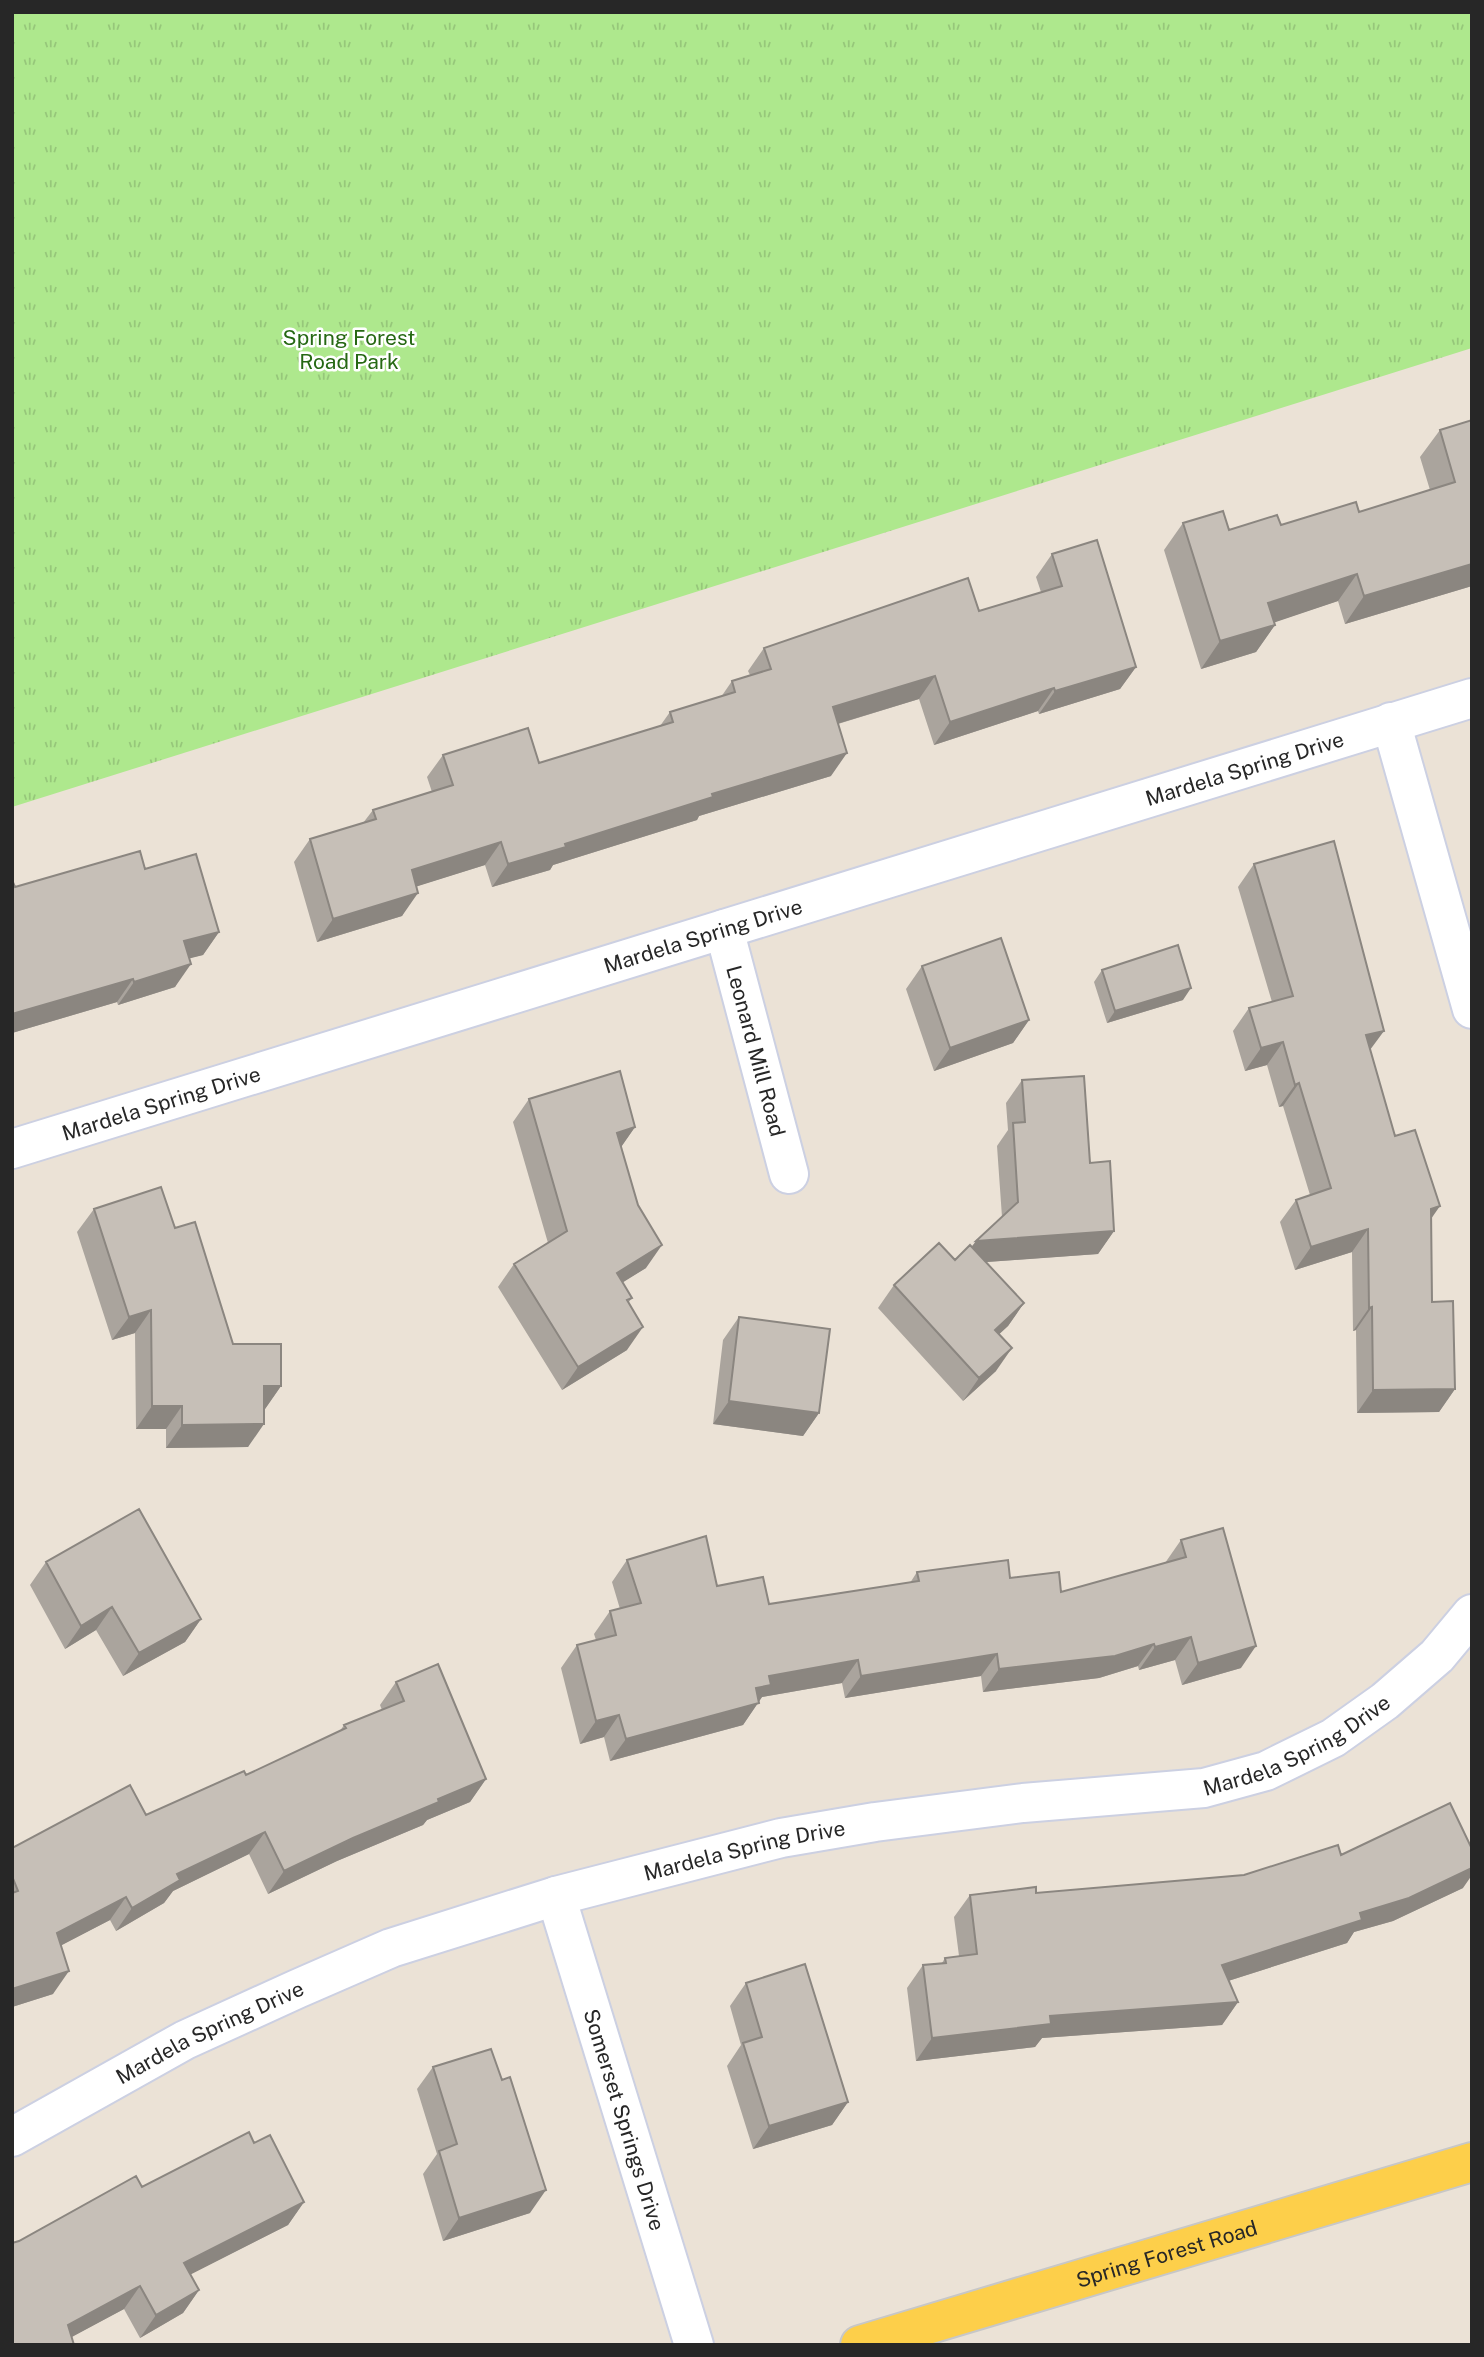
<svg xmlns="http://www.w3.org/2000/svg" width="1484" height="2357" font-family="'Public Sans',sans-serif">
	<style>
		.park { fill: url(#park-tufts) }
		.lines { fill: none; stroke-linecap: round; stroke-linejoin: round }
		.minor-casing { stroke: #ccd0e2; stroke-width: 42 }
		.major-casing { stroke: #c7c7c7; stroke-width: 42 }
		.minor { stroke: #fff; stroke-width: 38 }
		.major { stroke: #fdcf4a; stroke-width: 38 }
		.wall { fill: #aaa49d }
		.shaded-wall { fill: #8b8680 }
		.building { fill: #c6bfb7; stroke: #8b8680; stroke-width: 2 }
		.labels { text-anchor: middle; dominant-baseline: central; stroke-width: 5; stroke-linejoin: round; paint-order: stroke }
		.park-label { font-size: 21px; fill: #266813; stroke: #fff }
		.street-label { font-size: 21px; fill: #272727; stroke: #fff }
	</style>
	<defs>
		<pattern id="park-tufts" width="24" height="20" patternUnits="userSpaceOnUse" patternTransform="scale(1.75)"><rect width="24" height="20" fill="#aee88d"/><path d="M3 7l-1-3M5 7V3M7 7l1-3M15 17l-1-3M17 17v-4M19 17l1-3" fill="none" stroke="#96c77a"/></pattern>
	</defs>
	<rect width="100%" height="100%" fill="#ebe2d6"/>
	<!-- park -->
	<path class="park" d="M 12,12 L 1472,12 L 1472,348 L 12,807 Z"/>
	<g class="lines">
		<defs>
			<g id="minor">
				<path d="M 1391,722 L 1472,1009"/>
				<path id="s1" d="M 724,929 L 789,1174"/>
				<path id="s2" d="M 12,1149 L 1472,698"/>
				<path id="s3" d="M 556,1896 L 694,2345"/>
				<path id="s4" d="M 12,2137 L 185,2040 L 297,1989 L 391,1948 L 556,1896 L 781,1838 L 875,1822 L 1023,1803 L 1204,1788 L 1266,1771 L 1333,1738 L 1385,1701 L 1437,1656 L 1472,1614"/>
			</g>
			<g id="major">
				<path id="s5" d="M 860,2345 L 1472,2162"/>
			</g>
		</defs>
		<!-- minor casing -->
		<use href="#minor" class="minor-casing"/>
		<!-- major casing -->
		<use href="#major" class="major-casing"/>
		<!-- minor -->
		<use href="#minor" class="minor"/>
		<!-- major -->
		<use href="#major" class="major"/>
	</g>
	<!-- wall -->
	<path class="wall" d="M 1472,420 L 1472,586 L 1345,624 L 1338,601 L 1274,622 L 1275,625 L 1256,652 L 1201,669 L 1164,550 L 1183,523 L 1229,530 L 1281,525 L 1359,512 L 1430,490 L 1420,457 L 1440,430 Z
		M 1052,554 L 1136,667 L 1120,689 L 1039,714 L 1038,711 L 934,745 L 919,699 L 838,724 L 831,776 L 699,816 L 697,820 L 553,865 L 550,870 L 492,887 L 485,865 L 417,886 L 402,916 L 317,942 L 294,862 L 310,839 L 363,823 L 373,810 L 432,792 L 427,777 L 443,755 L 539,763 L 660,726 L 670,712 L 721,697 L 732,681 L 750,675 L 748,671 L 764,648 L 979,611 L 1041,592 L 1036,577 Z
		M 1254,864 L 1370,1049 L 1395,1136 L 1431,1219 L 1432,1302 L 1455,1389 L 1439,1412 L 1357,1413 L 1356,1330 L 1353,1331 L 1352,1252 L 1295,1270 L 1280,1222 L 1296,1200 L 1310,1195 L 1283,1106 L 1279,1107 L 1267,1065 L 1245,1071 L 1233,1031 L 1249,1008 L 1272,1002 L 1238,887 Z
		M 145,869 L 219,932 L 203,955 L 189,958 L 175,987 L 118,1005 L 117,1002 L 12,1033 L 12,880 L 15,887 Z
		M 922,966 L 1029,1020 L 1013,1043 L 934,1071 L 906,989 Z
		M 1102,970 L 1183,1000 L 1107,1023 L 1094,982 Z
		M 1022,1080 L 1090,1163 L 1114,1231 L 1098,1254 L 986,1262 L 1024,1303 L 1008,1326 L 999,1334 L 996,1371 L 963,1401 L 878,1308 L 894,1285 L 955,1260 L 972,1246 L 1002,1217 L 997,1146 L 1008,1130 L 1006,1103 Z
		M 529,1099 L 635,1127 L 621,1147 L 646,1268 L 622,1282 L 632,1298 L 628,1303 L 627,1350 L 562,1390 L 498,1287 L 514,1264 L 548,1243 L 513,1122 Z
		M 94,1209 L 175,1228 L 233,1344 L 281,1386 L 265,1409 L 248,1447 L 166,1448 L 166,1429 L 136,1429 L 135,1333 L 112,1340 L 77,1232 Z
		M 739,1317 L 819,1413 L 803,1436 L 713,1424 L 723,1340 Z
		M 1181,1540 L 1241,1668 L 1182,1685 L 1175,1660 L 1139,1670 L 1138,1666 L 1099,1678 L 983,1692 L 981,1676 L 845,1698 L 842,1683 L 762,1697 L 743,1725 L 610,1761 L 604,1737 L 580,1744 L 561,1668 L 577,1645 L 596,1640 L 594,1634 L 610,1611 L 620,1609 L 612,1582 L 627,1560 L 717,1586 L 769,1604 L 910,1583 L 917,1572 L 1010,1578 L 1061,1592 L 1165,1563 Z
		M 46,1562 L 201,1619 L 185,1642 L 123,1676 L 96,1630 L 65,1649 L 30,1585 Z
		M 396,1682 L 486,1779 L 470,1802 L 427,1820 L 423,1825 L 337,1861 L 268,1894 L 249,1854 L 173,1891 L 164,1903 L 116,1931 L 110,1920 L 61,1945 L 53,1994 L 12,2007 L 12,1848 L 146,1815 L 246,1775 L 340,1731 L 344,1725 L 382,1710 L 380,1705 Z
		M 1341,1855 L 1463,1888 L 1393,1921 L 1354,1932 L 1347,1943 L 1228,1981 L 1238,2002 L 1222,2025 L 1042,2038 L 1035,2047 L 916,2061 L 907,1988 L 923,1965 L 942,1963 L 945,1958 L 959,1956 L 954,1917 L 970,1895 L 1036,1893 L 1244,1875 Z
		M 746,1983 L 848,2102 L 832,2125 L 753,2149 L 727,2066 L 741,2045 L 730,2006 Z
		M 433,2067 L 530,2213 L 443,2241 L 423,2174 L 437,2154 L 417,2089 Z
		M 254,2143 L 304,2202 L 288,2225 L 190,2274 L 199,2290 L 183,2313 L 140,2338 L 124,2309 L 71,2337 L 19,2241 L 142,2187 Z"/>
	<!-- shaded-wall -->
	<path class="shaded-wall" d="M 1472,564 L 1472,586 L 1345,624 L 1364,596 Z
		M 1357,574 L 1338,601 L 1249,631 L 1268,603 Z
		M 1275,625 L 1256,652 L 1201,669 L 1220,641 Z
		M 1136,667 L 1120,689 L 1039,714 L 1055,691 Z
		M 935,676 L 919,699 L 817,730 L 833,707 Z
		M 1054,688 L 1038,711 L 934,745 L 950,722 Z
		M 847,753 L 831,776 L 699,816 L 697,820 L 553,865 L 550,870 L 492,887 L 508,864 L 565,844 L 712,794 Z
		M 501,842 L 485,865 L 396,893 L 412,870 Z
		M 418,893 L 402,916 L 317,942 L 333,919 Z
		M 219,932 L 203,955 L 168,964 L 184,941 Z
		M 191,964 L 175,987 L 118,1005 L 134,982 Z
		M 133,979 L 117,1002 L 12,1033 L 12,1014 Z
		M 1191,988 L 1183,1000 L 1107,1023 L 1115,1011 Z
		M 1029,1020 L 1013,1043 L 934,1071 L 950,1048 Z
		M 1384,1031 L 1367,1054 L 1366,1035 Z
		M 1283,1042 L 1267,1065 L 1245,1071 L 1261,1048 Z
		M 1299,1083 L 1283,1106 L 1279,1107 L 1295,1085 Z
		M 635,1127 L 619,1150 L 617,1133 Z
		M 1440,1206 L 1424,1229 L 1431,1209 Z
		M 1368,1229 L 1352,1252 L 1295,1270 L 1311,1247 Z
		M 1114,1231 L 1098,1254 L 959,1264 L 976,1241 Z
		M 662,1245 L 646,1268 L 601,1296 L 617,1273 Z
		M 1024,1303 L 1008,1326 L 979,1353 L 995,1330 Z
		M 1372,1307 L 1356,1330 L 1353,1331 L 1369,1308 Z
		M 151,1310 L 135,1333 L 112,1340 L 129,1317 Z
		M 643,1327 L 627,1350 L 562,1390 L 578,1367 Z
		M 1012,1348 L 996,1371 L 963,1401 L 979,1378 Z
		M 264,1386 L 281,1386 L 265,1409 Z
		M 1455,1389 L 1439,1412 L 1357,1413 L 1373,1390 Z
		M 729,1401 L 819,1413 L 803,1436 L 713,1424 Z
		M 152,1406 L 182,1406 L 166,1429 L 136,1429 Z
		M 264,1424 L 248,1447 L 166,1448 L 182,1425 Z
		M 112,1607 L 96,1630 L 65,1649 L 81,1626 Z
		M 201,1619 L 185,1642 L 123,1676 L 139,1653 Z
		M 1191,1637 L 1175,1660 L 1139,1670 L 1155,1647 Z
		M 1154,1644 L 1138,1666 L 1099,1678 L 983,1692 L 999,1669 Z
		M 1256,1646 L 1241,1668 L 1182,1685 L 1198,1663 Z
		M 997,1654 L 981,1676 L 845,1698 L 861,1676 Z
		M 858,1660 L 842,1683 L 762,1697 L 743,1725 L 610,1761 L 626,1739 L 769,1676 Z
		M 619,1715 L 604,1737 L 580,1744 L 596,1721 Z
		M 486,1779 L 470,1802 L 427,1820 L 423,1825 L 337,1861 L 268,1894 L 284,1871 L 438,1799 Z
		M 265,1832 L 249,1854 L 173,1891 L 164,1903 L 116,1931 L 132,1908 L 177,1874 Z
		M 1472,1868 L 1472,1875 L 1463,1888 L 1393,1921 L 1354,1932 L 1347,1943 L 1206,1988 L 1222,1965 L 1360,1913 Z
		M 126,1897 L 110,1920 L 41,1956 L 57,1933 Z
		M 69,1971 L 53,1994 L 12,2007 L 12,1989 Z
		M 1238,2002 L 1222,2025 L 1042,2038 L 1035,2047 L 916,2061 L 932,2038 L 1050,2016 Z
		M 848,2102 L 832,2125 L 753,2149 L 769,2126 Z
		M 546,2190 L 530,2213 L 443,2241 L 459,2218 Z
		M 304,2202 L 288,2225 L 168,2286 L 184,2263 Z
		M 140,2286 L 124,2309 L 57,2345 L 68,2325 Z
		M 199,2290 L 183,2313 L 140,2338 L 156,2315 Z"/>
	<!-- building -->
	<path class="building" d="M 1472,420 L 1472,564 L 1364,596 L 1357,574 L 1268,603 L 1275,625 L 1220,641 L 1183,523 L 1223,511 L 1229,530 L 1277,515 L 1281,525 L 1356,502 L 1359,512 L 1455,482 L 1440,430 Z
		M 1097,540 L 1136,667 L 1055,691 L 1054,688 L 950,722 L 935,676 L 833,707 L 847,753 L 712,794 L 713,797 L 565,844 L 566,847 L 508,864 L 501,842 L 412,870 L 418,893 L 333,919 L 310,839 L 376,819 L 373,810 L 453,785 L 443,755 L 528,728 L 539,763 L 673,722 L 670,712 L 735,692 L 732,681 L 771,669 L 764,648 L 968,578 L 979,611 L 1062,586 L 1052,554 Z
		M 1334,841 L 1384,1031 L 1366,1035 L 1395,1136 L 1415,1130 L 1440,1206 L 1431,1209 L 1432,1302 L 1453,1301 L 1455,1389 L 1373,1390 L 1372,1307 L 1369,1308 L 1368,1229 L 1311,1247 L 1296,1200 L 1331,1188 L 1299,1083 L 1295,1085 L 1283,1042 L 1261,1048 L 1249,1008 L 1293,996 L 1254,864 Z
		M 140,851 L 145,869 L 196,854 L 219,932 L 184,941 L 191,964 L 134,982 L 133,979 L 12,1014 L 12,880 L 15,887 Z
		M 1001,938 L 1029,1020 L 950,1048 L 922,966 Z
		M 1178,945 L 1191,988 L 1115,1011 L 1102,970 Z
		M 620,1071 L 635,1127 L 617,1133 L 638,1205 L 662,1245 L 617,1273 L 632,1298 L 627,1300 L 643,1327 L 578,1367 L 514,1264 L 567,1231 L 529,1099 Z
		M 1084,1076 L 1090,1163 L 1110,1161 L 1114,1231 L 976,1241 L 1018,1202 L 1013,1123 L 1025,1122 L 1022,1080 Z
		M 161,1187 L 175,1228 L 195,1222 L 233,1344 L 281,1344 L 281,1386 L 264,1386 L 264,1424 L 182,1425 L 182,1406 L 152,1406 L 151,1310 L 129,1317 L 94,1209 Z
		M 939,1243 L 955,1260 L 970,1245 L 1024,1303 L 995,1330 L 1012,1348 L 979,1378 L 894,1285 Z
		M 739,1317 L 830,1329 L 819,1413 L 729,1401 Z
		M 139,1509 L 201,1619 L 139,1653 L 112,1607 L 81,1626 L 46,1562 Z
		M 1223,1528 L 1256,1646 L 1198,1663 L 1191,1637 L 1155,1647 L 1154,1644 L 1115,1656 L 999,1669 L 997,1654 L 861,1676 L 858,1660 L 769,1676 L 771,1685 L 756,1688 L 759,1703 L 626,1739 L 619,1715 L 596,1721 L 577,1645 L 616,1635 L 610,1611 L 641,1603 L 627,1560 L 706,1536 L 717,1586 L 763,1577 L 769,1604 L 919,1581 L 917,1572 L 1008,1560 L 1010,1578 L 1059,1572 L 1061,1592 L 1186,1557 L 1181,1540 Z
		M 438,1664 L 486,1779 L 438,1799 L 439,1802 L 353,1838 L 284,1871 L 265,1832 L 177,1874 L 180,1880 L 132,1908 L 126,1897 L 57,1933 L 69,1971 L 12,1989 L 12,1893 L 18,1891 L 12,1876 L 12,1848 L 130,1785 L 146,1815 L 244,1771 L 246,1775 L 346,1728 L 344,1725 L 404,1701 L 396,1682 Z
		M 1450,1803 L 1472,1849 L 1472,1868 L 1409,1898 L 1360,1913 L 1362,1920 L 1222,1965 L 1238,2002 L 1050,2016 L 1051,2024 L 932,2038 L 923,1965 L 946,1963 L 945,1958 L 977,1954 L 970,1895 L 1036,1887 L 1036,1893 L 1244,1875 L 1338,1845 L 1341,1855 Z
		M 805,1964 L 848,2102 L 769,2126 L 743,2043 L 762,2037 L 746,1983 Z
		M 491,2049 L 502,2080 L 510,2077 L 546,2190 L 459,2218 L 439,2151 L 457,2144 L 433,2067 Z
		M 249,2132 L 254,2143 L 270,2135 L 304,2202 L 184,2263 L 199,2290 L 156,2315 L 140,2286 L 68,2325 L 74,2345 L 12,2345 L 12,2243 L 19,2241 L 136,2176 L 142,2187 Z"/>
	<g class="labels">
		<!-- park labels -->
		<g class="park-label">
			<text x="349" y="337">Spring Forest<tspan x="349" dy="24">Road Park</tspan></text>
		</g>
		<!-- street labels -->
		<g class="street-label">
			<text stroke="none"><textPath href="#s2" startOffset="1290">Mardela Spring Drive</textPath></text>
			<text stroke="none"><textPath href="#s2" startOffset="723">Mardela Spring Drive</textPath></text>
			<text stroke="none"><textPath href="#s1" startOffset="126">Leonard Mill Road</textPath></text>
			<text stroke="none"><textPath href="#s2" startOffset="156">Mardela Spring Drive</textPath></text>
			<text stroke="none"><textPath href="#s4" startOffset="1358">Mardela Spring Drive</textPath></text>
			<text stroke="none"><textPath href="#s4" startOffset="791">Mardela Spring Drive</textPath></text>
			<text stroke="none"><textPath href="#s4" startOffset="224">Mardela Spring Drive</textPath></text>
			<text stroke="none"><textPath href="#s3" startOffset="234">Somerset Springs Drive</textPath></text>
			<text stroke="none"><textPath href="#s5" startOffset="320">Spring Forest Road</textPath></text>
		</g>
	</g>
	<!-- border -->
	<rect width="1484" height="2357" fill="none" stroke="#272727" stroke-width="28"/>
</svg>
